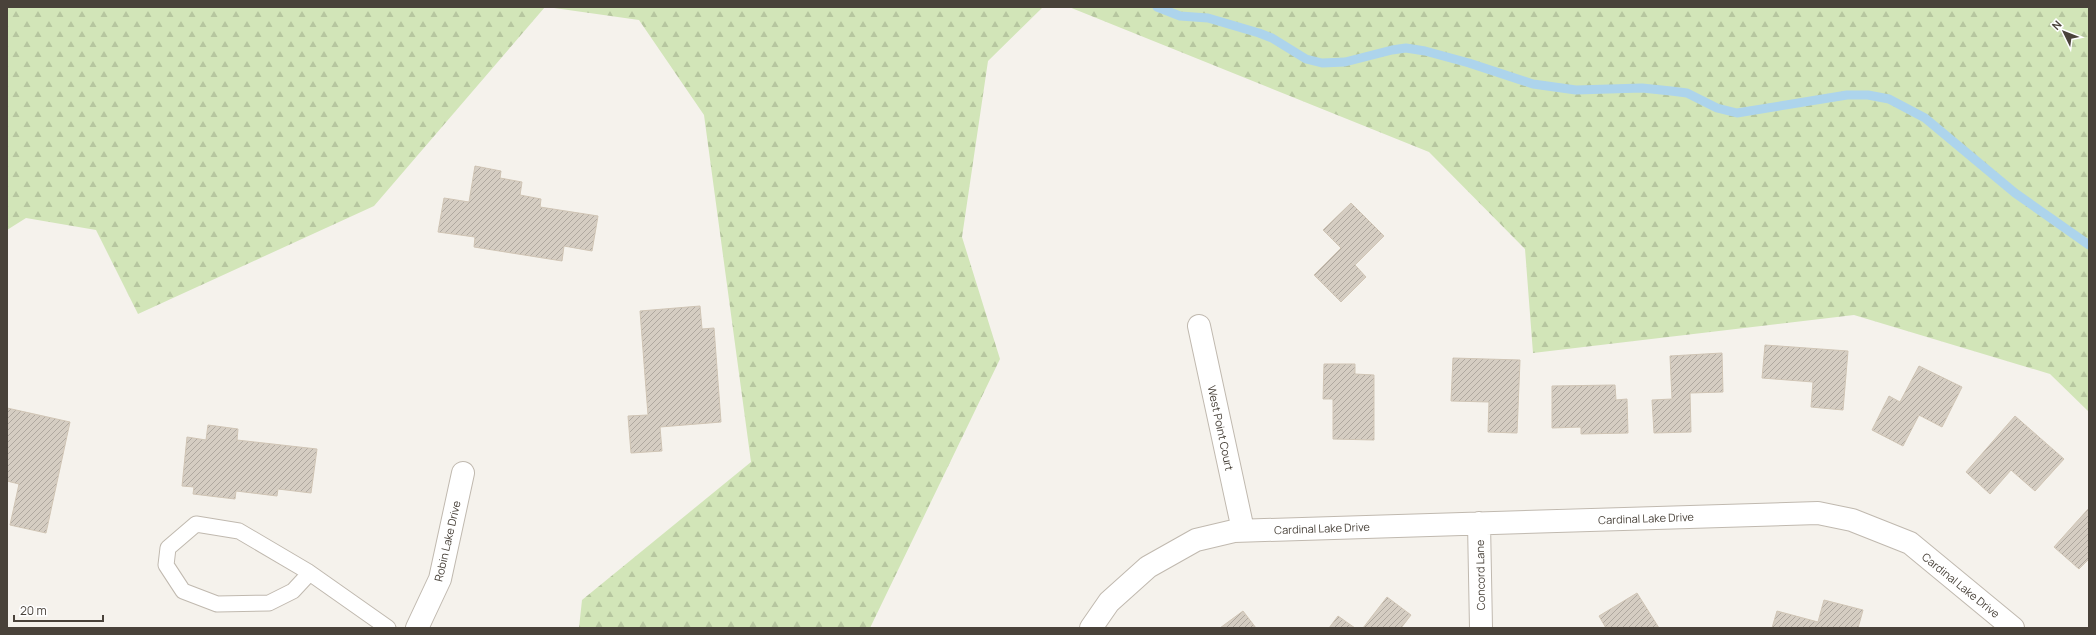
<svg xmlns="http://www.w3.org/2000/svg" width="2096" height="635" font-family="Manrope,sans-serif">
	<style>
		.forest { fill: url(#forest-firs) }
		.lines { fill: none; stroke-linecap: round; stroke-linejoin: round }
		.stream { stroke: #add4ec; stroke-width: 9 }
		.building { fill: url(#building-hatch); stroke: #d0c5b5 }
		.lane-casing { stroke: #c0b9af; stroke-width: 17 }
		.street-casing { stroke: #c0b9af; stroke-width: 24 }
		.lane { stroke: #fff; stroke-width: 15 }
		.street { stroke: #fff; stroke-width: 22 }
		.labels { text-anchor: middle; dominant-baseline: central; stroke-width: 3; stroke-linejoin: round; paint-order: stroke }
		.street-label { font-size: 11px; fill: #49423a; stroke: #fff }
	</style>
	<defs>
		<pattern id="forest-firs" width="22" height="20" patternUnits="userSpaceOnUse"><rect width="22" height="20" fill="#d2e5b8"/><path d="M5 1l3.5 6h-7zM16 11l3.5 6h-7z" fill="#b6c69f"/></pattern>
		<pattern id="building-hatch" width="6" height="6" patternUnits="userSpaceOnUse"><rect width="6" height="6" fill="#d5cdc2"/><path d="M-1 1l2-2M0 6l6-6M5 7l2-2" fill="none" stroke="#afa89f"/></pattern>
	</defs>
	<rect width="100%" height="100%" fill="#f5f2ec"/>
	<!-- forest -->
	<path class="forest" d="M 7,7 L 545,7 L 374,206 L 138,314 L 96,230 L 26,218 L 7,230 Z
		M 547,7 L 1043,7 L 988,61 L 962,237 L 1000,359 L 870,628 L 579,628 L 582,600 L 751,462 L 704,115 L 639,20 Z
		M 1069,7 L 2089,7 L 2089,412 L 2050,374 L 1854,315 L 1533,353 L 1525,249 L 1429,152 Z"/>
	<g class="lines">
		<!-- stream -->
		<path class="stream" d="M 1157,7 L 1180,16 L 1208,18 L 1259,33 L 1272,38 L 1306,59 L 1322,63 L 1345,62 L 1392,50 L 1406,48 L 1425,51 L 1469,63 L 1533,84 L 1576,90 L 1642,88 L 1671,91 L 1687,93 L 1717,108 L 1737,113 L 1847,95 L 1868,95 L 1889,99 L 1925,118 L 2015,193 L 2089,245"/>
	</g>
	<!-- building -->
	<path class="building" d="M 475,166 L 501,171 L 500,178 L 522,182 L 520,195 L 541,199 L 540,207 L 598,216 L 592,251 L 564,246 L 562,261 L 474,247 L 475,237 L 438,232 L 444,198 L 469,202 Z
		M 1351,203 L 1384,236 L 1355,265 L 1366,277 L 1341,302 L 1314,275 L 1341,248 L 1323,230 Z
		M 700,306 L 702,329 L 714,328 L 721,422 L 660,427 L 662,451 L 631,453 L 628,416 L 648,415 L 640,311 Z
		M 1765,345 L 1848,351 L 1843,410 L 1811,407 L 1813,382 L 1762,378 Z
		M 1722,353 L 1723,392 L 1690,393 L 1691,432 L 1654,433 L 1652,400 L 1672,399 L 1670,356 Z
		M 1453,358 L 1520,360 L 1517,433 L 1488,432 L 1489,402 L 1451,401 Z
		M 1324,364 L 1355,364 L 1355,374 L 1374,375 L 1374,440 L 1333,439 L 1333,399 L 1323,399 Z
		M 1919,366 L 1962,387 L 1942,427 L 1919,415 L 1903,446 L 1872,430 L 1889,396 L 1900,402 Z
		M 1615,385 L 1616,400 L 1627,399 L 1628,433 L 1581,434 L 1581,427 L 1552,428 L 1552,386 Z
		M 7,408 L 70,422 L 46,533 L 10,525 L 19,484 L 7,481 Z
		M 2015,416 L 2064,459 L 2035,491 L 2011,470 L 1990,494 L 1966,472 Z
		M 208,425 L 238,429 L 237,440 L 317,449 L 311,493 L 278,489 L 277,496 L 236,491 L 235,499 L 193,494 L 194,487 L 182,486 L 187,437 L 206,440 Z
		M 2089,508 L 2089,559 L 2079,569 L 2054,547 Z
		M 1637,593 L 1659,628 L 1606,628 L 1599,616 Z
		M 1387,597 L 1411,615 L 1401,628 L 1363,628 Z
		M 1824,600 L 1863,610 L 1858,628 L 1772,628 L 1777,611 L 1818,622 Z
		M 1243,611 L 1256,628 L 1220,628 Z
		M 1338,616 L 1355,628 L 1329,628 Z"/>
	<g class="lines">
		<defs>
			<path id="lane" d="M 196,524 L 239,531 L 307,571 L 306,577 L 293,591 L 269,603 L 217,604 L 183,591 L 166,565 L 168,548 Z
				M 307,571 L 388,628"/>
			<path id="street" d="M 1199,326 L 1243,530
				M 1479,523 L 1481,628
				M 417,628 L 440,579 L 463,473
				M 1091,628 L 1109,602 L 1148,567 L 1196,540 L 1234,531 L 1818,513 L 1852,520 L 1910,543 L 2013,628"/>
		</defs>
		<!-- lane casing -->
		<use href="#lane" class="lane-casing"/>
		<!-- street casing -->
		<use href="#street" class="street-casing"/>
		<!-- lane -->
		<use href="#lane" class="lane"/>
		<!-- street -->
		<use href="#street" class="street"/>
	</g>
	<g class="labels">
		<!-- street labels -->
		<g class="street-label">
			<text transform="translate(1221 428) rotate(78)">West Point Court</text>
			<text transform="translate(1646 518) rotate(-2)">Cardinal Lake Drive</text>
			<text transform="translate(1322 528) rotate(-2)">Cardinal Lake Drive</text>
			<text transform="translate(447 541) rotate(-77)">Robin Lake Drive</text>
			<text transform="translate(1480 575) rotate(-91)">Concord Lane</text>
			<text transform="translate(1961 585) rotate(39)">Cardinal Lake Drive</text>
		</g>
	</g>
	<!-- border -->
	<rect width="2096" height="635" fill="none" stroke="#49423a" stroke-width="16"/>
	<!-- north arrow -->
	<g transform="translate(2064 32) rotate(313)" stroke="#ffffff" stroke-width="3" paint-order="stroke">
	<path d="M0-3L7 15L0 10L-7 15Z" fill="#49423a"/>
	<text y="-6" font-size="11" font-weight="bold" text-anchor="middle" fill="#49423a">N</text>
	</g>
	<!-- scale -->
	<path d="M14 615v6h89v-6" fill="none" stroke="#49423a" stroke-width="2"/>
	<text x="20" y="615" font-size="12" fill="#49423a" stroke="#ffffff" stroke-width="3" paint-order="stroke">20 m</text>
</svg>
